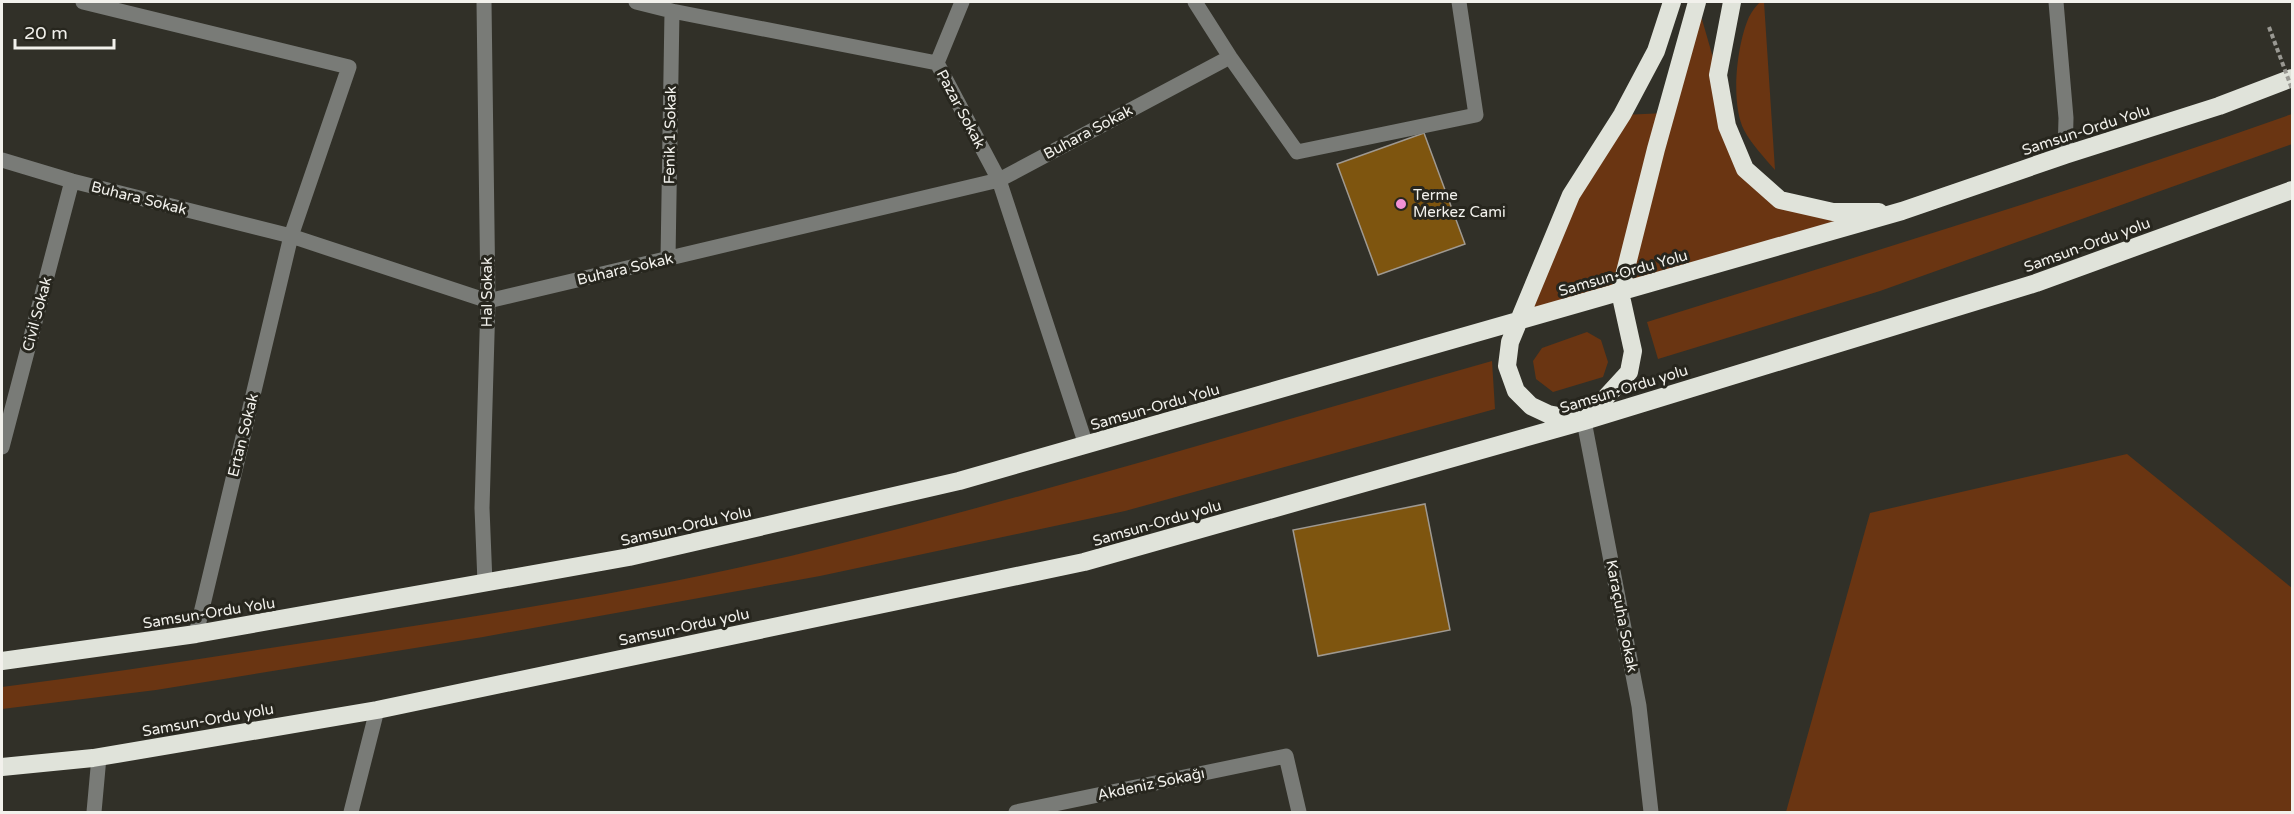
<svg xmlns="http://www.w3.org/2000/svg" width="2294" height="814" font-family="'Varela Round',sans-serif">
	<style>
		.green { fill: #6a3512 }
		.building { fill: #7e550f; stroke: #9f9991; stroke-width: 1.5 }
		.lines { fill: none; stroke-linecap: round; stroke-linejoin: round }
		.minor { stroke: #797b77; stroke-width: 15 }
		.highway { stroke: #e0e3da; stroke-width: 18 }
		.path-bridge { stroke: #999892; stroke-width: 4; stroke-dasharray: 4.5 3; stroke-linecap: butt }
		.poi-dot { fill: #f391d5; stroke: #27261e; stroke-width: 2 }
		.labels { text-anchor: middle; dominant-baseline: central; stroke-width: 6; stroke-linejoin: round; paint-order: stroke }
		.street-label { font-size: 15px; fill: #f2f1ec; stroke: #27261e }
		.poi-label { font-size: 15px; fill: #f2f1ec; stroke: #27261e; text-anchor: start }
	</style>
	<rect width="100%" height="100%" fill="#313028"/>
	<!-- green -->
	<path class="green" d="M 1697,2 L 1745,169 L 1780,200 L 1902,211 L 1519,321 L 1539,269 L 1622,115 L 1666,113 Z
		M 1760,2 L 1764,2 L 1775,170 C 1764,157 1752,145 1744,130 C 1730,102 1737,44 1749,17 C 1752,11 1756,6 1760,2 Z
		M 2292,114 L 2292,144 L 1880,291 L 1658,359 L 1647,322 C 1863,255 2079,189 2292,114 Z
		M 1587,332 L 1601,340 L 1608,362 L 1603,377 L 1553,392 L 1536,379 L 1533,361 L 1542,348 Z
		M 1492,361 L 1495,409 L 1125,511 L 820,576 L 483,637 L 156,690 L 2,709 L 2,687 C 129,671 255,650 381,631 C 528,608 675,585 819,549 C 1045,493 1268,424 1492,361 Z
		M 2127,454 L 2292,588 L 2292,812 L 1786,812 L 1870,513 Z"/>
	<!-- building -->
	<path class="building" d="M 1424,133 L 1465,244 L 1378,275 L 1337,164 Z
		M 1425,504 L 1450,630 L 1318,656 L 1293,530 Z"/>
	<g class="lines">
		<!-- minor -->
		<path class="minor" d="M 83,2 L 349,67 L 291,236 L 196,634
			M 484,2 L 488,301 L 482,508 L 485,583
			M 636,2 L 672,11 L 937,63 L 999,180 L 1086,445
			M 1195,2 L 1230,57 L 1297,152 L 1476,115 L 1459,2
			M 2056,2 L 2066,118 L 2065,155
			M 937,63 L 962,2
			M 2,160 L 72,181 L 291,236 L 488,301 L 999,180 L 1230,57
			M 668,259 L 672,11
			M 1584,421 L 1639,706 L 1651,812
			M 2,447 L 72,181
			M 94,812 L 99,757
			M 351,812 L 377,710
			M 1016,812 L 1286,756 L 1299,812"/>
		<!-- highway -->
		<path class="highway" d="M 1672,2 L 1656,51 L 1622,115 L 1571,195 L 1510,342 L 1507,366 L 1516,391 L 1531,406 L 1548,414 L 1584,421 L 1629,372 L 1633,351 L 1620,292 L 1656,149 L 1697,2
			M 1732,2 L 1718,75 L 1727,126 L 1745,169 L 1780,200 L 1833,212 L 1879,212
			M 2,661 L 196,634 L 629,557 L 959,481 L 1902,211 L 2065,155 L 2219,106 L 2292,78
			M 2,767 L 93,758 L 377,710 L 1084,562 L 1584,421 L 2036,283 L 2292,190"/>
		<!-- path-bridge -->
		<path class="path-bridge" d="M 2269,27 L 2292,89"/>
	</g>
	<!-- markers -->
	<circle class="poi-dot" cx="1401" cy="204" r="6"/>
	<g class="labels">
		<!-- street labels -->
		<g class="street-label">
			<text transform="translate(961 109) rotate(62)">Pazar Sokak</text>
			<text transform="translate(2086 130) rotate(-18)">Samsun-Ordu Yolu</text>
			<text transform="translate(1088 132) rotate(-28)">Buhara Sokak</text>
			<text transform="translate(670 135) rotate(-89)">Fenik 1 Sokak</text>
			<text transform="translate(139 198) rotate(14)">Buhara Sokak</text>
			<text transform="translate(2087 245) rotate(-20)">Samsun-Ordu yolu</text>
			<text transform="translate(625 269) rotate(-13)">Buhara Sokak</text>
			<text transform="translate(1623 273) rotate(-16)">Samsun-Ordu Yolu</text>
			<text transform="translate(487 292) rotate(-90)">Hal Sokak</text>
			<text transform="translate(37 314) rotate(-75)">Civil Sokak</text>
			<text transform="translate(1624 389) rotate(-17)">Samsun-Ordu yolu</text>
			<text transform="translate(1155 407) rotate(-16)">Samsun-Ordu Yolu</text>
			<text transform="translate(243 435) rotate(-76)">Ertan Sokak</text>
			<text transform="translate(1157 523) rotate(-16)">Samsun-Ordu yolu</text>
			<text transform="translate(686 526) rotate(-13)">Samsun-Ordu Yolu</text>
			<text transform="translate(209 613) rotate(-9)">Samsun-Ordu Yolu</text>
			<text transform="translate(1622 616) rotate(79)">Karaçuha Sokak</text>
			<text transform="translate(684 627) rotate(-12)">Samsun-Ordu yolu</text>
			<text transform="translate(208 720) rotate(-10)">Samsun-Ordu yolu</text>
			<text transform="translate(1151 784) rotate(-12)">Akdeniz Sokağı</text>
		</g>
		<!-- poi labels -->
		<g class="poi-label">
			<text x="1413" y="195">Terme<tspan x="1413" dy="17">Merkez Cami</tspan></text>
		</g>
	</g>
	<!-- border -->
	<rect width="2294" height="814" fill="none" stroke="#f2f1ec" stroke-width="6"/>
	<!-- scale -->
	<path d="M15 39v9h99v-9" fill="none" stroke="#f2f1ec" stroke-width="3"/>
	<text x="24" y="39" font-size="18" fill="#f2f1ec" stroke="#27261e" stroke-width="4.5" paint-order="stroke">20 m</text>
</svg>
